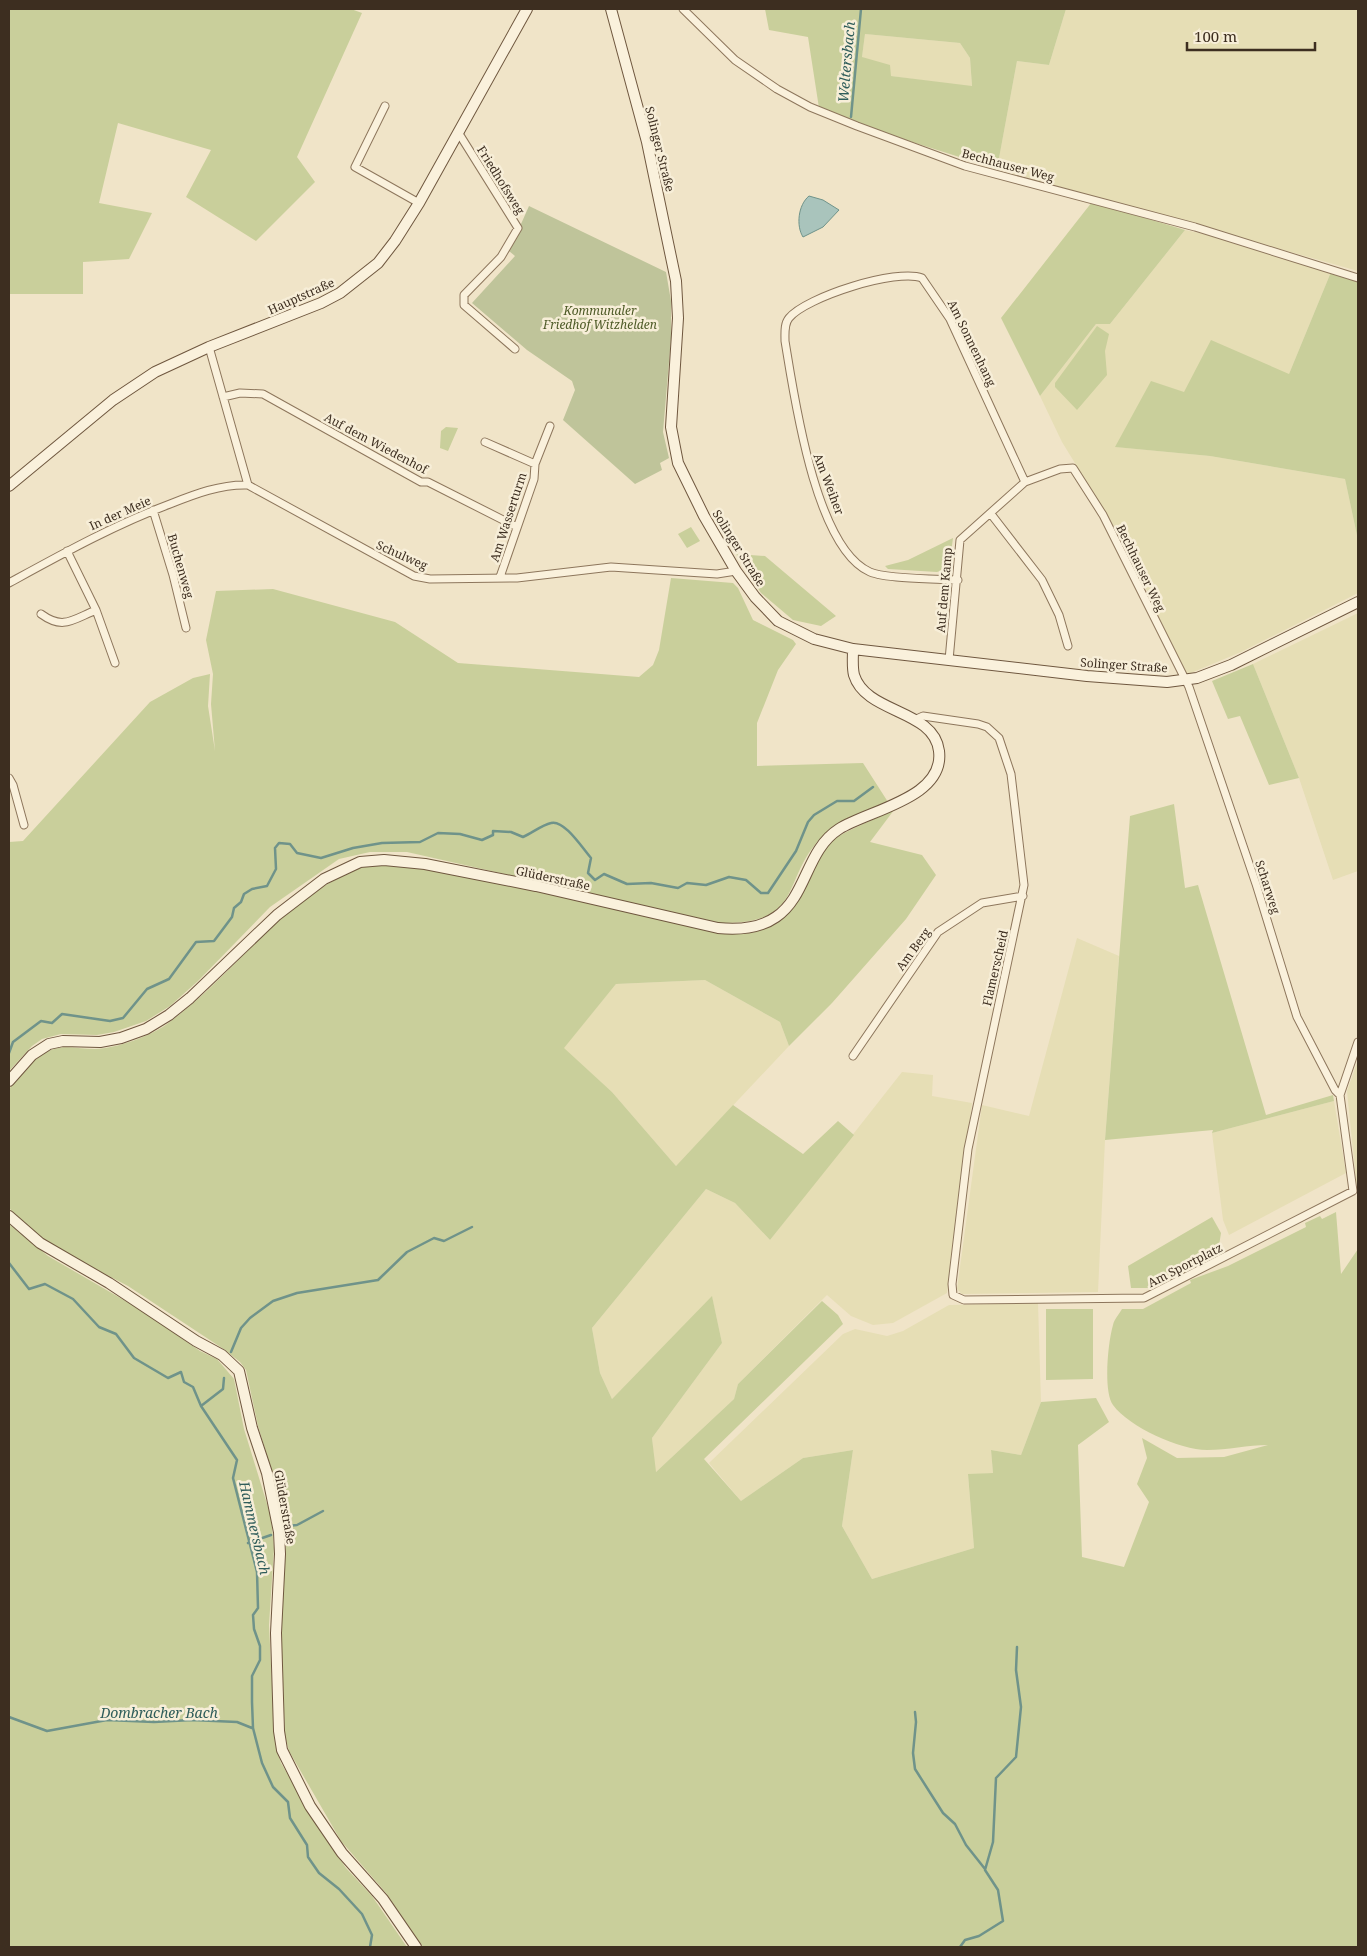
<svg xmlns="http://www.w3.org/2000/svg" width="1367" height="1956" font-family="'Noto Serif',serif">
	<style>
		.farmland { fill: #e6deb5 }
		.green { fill: #c9cf9b; fill-rule: evenodd }
		.cemetery { fill: #bfc49a }
		.water { fill: #a9c4bc; stroke: #6f938a }
		.lines { fill: none; stroke-linecap: round; stroke-linejoin: round }
		.stream { stroke: #6f938a; stroke-width: 2.5 }
		.minor-casing { stroke: #8d765c; stroke-width: 9 }
		.secondary-casing { stroke: #6f573f; stroke-width: 12 }
		.minor { stroke: #faf1dc; stroke-width: 7 }
		.secondary { stroke: #faf1dc; stroke-width: 10 }
		.labels { text-anchor: middle; dominant-baseline: central; stroke-width: 5; stroke-linejoin: round; paint-order: stroke }
		.street-label { font-size: 12px; fill: #3d2e20; stroke: #f7eed8 }
		.park-label { font-size: 12px; font-style: italic; fill: #4d5a26; stroke: #f7eed8 }
		.water-label { font-size: 14px; font-style: italic; fill: #2f5d5a; stroke: #f7eed8 }
	</style>
	<rect width="100%" height="100%" fill="#f0e4c8"/>
	<!-- farmland -->
	<path class="farmland" d="M 1066,9 L 1358,9 L 1358,271 L 997,169 L 1017,61 L 1049,65 Z
		M 865,34 L 960,43 L 970,58 L 972,87 L 891,76 L 862,57 Z
		M 1185,230 L 1213,236 L 1331,272 L 1289,374 L 1184,392 L 1116,447 L 1210,456 L 1345,479 L 1358,540 L 1358,593 L 1241,652 L 1186,675 L 1126,546 L 1062,442 L 1040,396 L 1096,324 L 1110,324 Z
		M 1358,613 L 1358,871 L 1333,880 L 1299,778 L 1253,664 Z
		M 1077,938 L 1119,956 L 1105,1140 L 1098,1292 L 962,1294 L 957,1289 L 982,1105 L 1029,1116 Z
		M 705,980 L 780,1022 L 789,1046 L 676,1166 L 612,1092 L 563,1048 L 616,984 Z
		M 1358,1060 L 1358,1200 L 1347,1091 Z
		M 902,1072 L 933,1075 L 932,1096 L 972,1103 L 947,1293 L 893,1323 L 873,1325 L 851,1316 L 827,1295 L 738,1384 L 734,1399 L 655,1473 L 652,1438 L 722,1343 L 712,1297 L 612,1399 L 600,1373 L 592,1328 L 706,1189 L 735,1203 L 770,1240 Z
		M 1334,1101 L 1346,1173 L 1229,1235 L 1223,1220 L 1212,1133 Z
		M 1038,1303 L 1041,1402 L 1021,1455 L 991,1450 L 993,1473 L 968,1475 L 974,1548 L 872,1579 L 842,1526 L 853,1450 L 803,1458 L 741,1501 L 709,1463 L 843,1334 L 855,1329 L 887,1336 L 903,1331 L 949,1305 Z"/>
	<!-- green -->
	<path class="green" d="M 9,9 L 351,9 L 362,13 L 297,157 L 315,182 L 256,241 L 186,197 L 211,150 L 118,123 L 99,203 L 152,213 L 129,259 L 83,262 L 83,294 L 9,294 Z
		M 765,9 L 1066,9 L 1049,65 L 1017,61 L 997,169 L 906,140 L 819,108 L 808,37 L 769,30 ZM 865,34 L 960,43 L 970,58 L 972,86 L 891,76 L 890,65 L 862,57 Z
		M 1092,202 L 1185,230 L 1110,324 L 1096,324 L 1040,396 L 1001,318 Z
		M 1331,272 L 1358,281 L 1358,540 L 1345,479 L 1210,456 L 1115,447 L 1151,381 L 1184,392 L 1211,340 L 1289,374 Z
		M 1097,326 L 1109,334 L 1105,351 L 1107,375 L 1077,410 L 1055,387 L 1055,383 Z
		M 446,427 L 458,428 L 448,451 L 440,448 L 441,431 Z
		M 691,527 L 700,541 L 687,548 L 678,534 Z
		M 953,538 L 949,568 L 937,572 L 888,569 L 885,566 L 908,560 Z
		M 736,554 L 765,556 L 836,616 L 821,626 L 793,620 L 761,593 Z
		M 671,578 L 733,583 L 738,588 L 753,620 L 793,640 L 796,644 L 778,670 L 757,723 L 757,766 L 863,763 L 888,802 C 868,810 844,817 827,832 C 778,876 809,924 721,923 L 407,852 L 370,852 L 339,859 L 270,907 L 198,981 L 170,1006 L 146,1021 L 114,1032 L 97,1035 L 61,1034 L 42,1039 L 32,1046 L 9,1071 L 9,842 L 23,841 L 150,702 L 193,678 L 210,674 L 208,706 L 215,751 L 211,704 L 213,674 L 206,640 L 216,591 L 273,589 L 395,622 L 458,663 L 639,677 L 653,665 L 659,650 Z
		M 1253,664 L 1299,778 L 1269,785 L 1240,716 L 1228,719 L 1212,681 Z
		M 1174,804 L 1185,888 L 1198,885 L 1266,1115 L 1333,1095 L 1334,1101 L 1212,1133 L 1213,1130 L 1105,1140 L 1130,816 Z
		M 894,810 L 870,842 L 922,855 L 936,875 L 906,919 L 832,1003 L 789,1046 L 780,1022 L 705,980 L 616,984 L 564,1048 L 612,1092 L 676,1166 L 733,1105 L 803,1154 L 838,1121 L 854,1135 L 770,1240 L 735,1203 L 706,1189 L 592,1328 L 600,1373 L 612,1399 L 712,1296 L 722,1343 L 652,1438 L 656,1472 L 734,1399 L 738,1384 L 822,1301 L 838,1315 L 843,1324 L 704,1459 L 741,1501 L 803,1458 L 853,1450 L 842,1526 L 872,1579 L 974,1548 L 968,1474 L 993,1473 L 991,1450 L 1021,1455 L 1041,1402 L 1096,1398 L 1109,1422 L 1078,1445 L 1082,1557 L 1124,1567 L 1149,1502 L 1137,1484 L 1147,1458 L 1142,1438 L 1177,1458 L 1224,1457 L 1268,1445 C 1248,1445 1228,1450 1207,1450 C 1180,1450 1129,1427 1113,1405 C 1103,1391 1108,1342 1113,1325 C 1114,1320 1119,1314 1122,1309 L 1143,1309 L 1191,1283 L 1190,1280 L 1228,1266 L 1306,1227 L 1305,1223 L 1320,1216 L 1322,1219 L 1336,1212 L 1341,1274 L 1358,1249 L 1358,1947 L 423,1947 L 386,1893 L 341,1841 L 289,1751 L 285,1736 L 281,1629 L 286,1544 L 283,1519 L 266,1452 L 258,1426 L 246,1370 L 240,1362 L 225,1350 L 128,1286 L 57,1249 L 36,1234 L 9,1208 L 9,1089 C 19,1078 30,1061 45,1053 C 61,1043 77,1049 95,1049 C 117,1048 149,1037 167,1024 C 233,976 276,906 352,871 C 388,855 466,877 504,885 C 556,896 608,907 660,919 C 690,926 724,939 755,932 C 786,924 810,866 830,843 C 839,833 880,817 894,810 Z
		M 1212,1217 L 1221,1233 L 1217,1258 L 1155,1288 L 1131,1288 L 1128,1266 Z
		M 9,1224 L 48,1256 L 141,1310 L 200,1351 L 217,1359 L 234,1379 L 244,1429 L 271,1517 L 274,1548 L 269,1625 L 275,1744 L 281,1763 L 326,1839 L 346,1868 L 372,1896 L 407,1947 L 9,1947 Z
		M 1046,1309 L 1093,1309 L 1093,1379 L 1046,1380 Z"/>
	<!-- cemetery -->
	<path class="cemetery" d="M 529,206 L 666,272 L 671,301 L 671,338 L 663,432 L 669,458 L 660,463 L 662,470 L 635,484 L 563,420 L 575,390 L 572,381 L 527,350 L 472,303 L 515,256 L 509,251 Z"/>
	<!-- water -->
	<path class="water" d="M 809,196 L 823,200 L 839,210 L 823,227 L 803,237 C 796,226 798,205 809,196 Z"/>
	<g class="lines">
		<!-- stream -->
		<path class="stream" d="M 851,117 L 861,9
			M 9,1053 L 13,1042 L 41,1021 L 52,1023 L 62,1014 L 110,1021 L 123,1018 L 147,989 L 169,979 L 196,942 L 214,941 L 232,917 L 234,908 L 241,902 L 244,894 L 252,889 L 267,886 L 276,869 L 275,848 L 279,843 L 290,844 L 297,853 L 321,858 L 353,848 L 382,843 L 420,842 L 438,833 L 460,834 L 482,840 L 493,835 L 493,831 L 511,832 L 523,837 C 532,833 542,825 551,823 C 564,819 583,849 591,858 L 588,873 L 595,880 L 604,874 L 627,884 L 651,883 L 678,888 L 687,883 L 706,885 L 729,877 L 746,880 L 761,893 L 768,893 L 796,851 L 808,822 L 814,815 L 837,801 L 854,801 L 873,787
			M 9,1263 L 29,1289 L 45,1284 L 73,1299 L 99,1327 L 116,1334 L 134,1358 L 168,1378 L 181,1372 L 184,1382 L 193,1387 L 201,1406 L 237,1460 L 233,1478 L 257,1572 L 258,1608 L 253,1615 L 254,1629 L 260,1646 L 260,1660 L 252,1676 L 252,1702 L 253,1728 L 262,1763 L 273,1787 L 288,1802 L 290,1818 L 307,1845 L 308,1857 L 319,1873 L 339,1889 L 362,1914 L 372,1935 L 370,1947
			M 231,1352 L 241,1328 L 250,1318 L 273,1301 L 297,1293 L 378,1280 L 407,1252 L 434,1238 L 444,1241 L 472,1227
			M 201,1406 L 223,1389 L 224,1378
			M 287,1526 L 297,1525 L 323,1511
			M 248,1543 L 271,1535
			M 915,1712 L 916,1722 L 913,1753 L 915,1769 L 943,1813 L 955,1824 L 966,1845 L 985,1869
			M 9,1717 L 47,1731 L 107,1720 L 154,1722 L 192,1720 L 237,1722 L 252,1728
			M 960,1947 L 965,1940 L 979,1936 L 1003,1921 L 998,1890 L 985,1870 L 993,1842 L 996,1778 L 1016,1757 L 1021,1707 L 1016,1670 L 1017,1647"/>
		<defs>
			<path id="minor" d="M 683,9 L 735,60 L 777,89 L 810,107 L 857,126 L 965,166 L 1195,227 L 1358,278
				M 385,106 L 355,167 L 419,203
				M 458,132 L 518,228 L 501,257 L 464,295 L 464,305 L 515,349
				M 209,347 L 248,485 L 414,576 L 430,579 L 517,578 L 611,567 L 717,574 L 736,571
				M 223,397 L 240,393 L 263,394 L 421,482 L 428,482 L 517,527
				M 485,442 L 535,464
				M 153,510 L 173,575 L 186,628
				M 991,514 L 1042,580 L 1059,615 L 1068,646
				M 500,577 L 534,479 L 535,464 L 550,426
				M 958,580 C 938,579 886,579 870,572 C 815,548 794,395 785,341 C 785,333 784,324 789,318 C 806,297 897,268 922,278 L 950,319 L 1025,482
				M 9,583 C 62,554 114,525 170,504 C 195,494 221,484 248,485
				M 96,610 L 115,663
				M 41,614 C 63,630 72,620 96,610 L 67,551
				M 949,660 L 960,540 L 1025,482 L 1060,469 L 1073,468 L 1103,515 L 1189,687 L 1256,884 L 1297,1017 L 1335,1090 L 1340,1095
				M 914,720 L 923,716 L 978,724 L 987,727 L 999,738 L 1011,774 L 1024,885 L 968,1149 L 952,1284 L 953,1295 L 964,1300 L 1144,1298 L 1353,1191 L 1340,1095 L 1358,1042
				M 9,778 L 13,785 L 24,825
				M 853,1056 L 938,932 L 982,903 L 1023,896"/>
			<path id="secondary" d="M 611,9 L 647,142 L 676,281 L 678,318 L 671,427 L 678,463 L 704,516 L 736,571 L 755,597 L 778,621 L 814,639 L 853,649 L 1087,676 L 1167,682 L 1197,678 L 1231,665 L 1358,602
				M 9,486 L 113,400 L 155,372 L 209,347 L 321,303 L 340,293 L 378,263 L 395,241 L 419,203 L 527,9
				M 9,1081 L 32,1055 L 49,1044 L 63,1041 L 100,1042 L 121,1038 L 146,1029 L 169,1015 L 190,998 L 277,915 L 324,879 L 360,862 L 384,860 L 425,864 L 536,886 L 718,928 C 738,930 759,929 776,917 C 807,896 806,850 839,829 C 869,810 945,798 939,751 C 934,709 866,714 854,675 C 852,667 853,658 853,649
				M 9,1216 L 40,1243 L 109,1283 L 196,1341 L 222,1355 L 239,1371 L 252,1428 L 267,1473 L 279,1532 L 280,1554 L 276,1633 L 279,1731 L 282,1750 L 310,1806 L 342,1853 L 383,1899 L 416,1947"/>
		</defs>
		<!-- minor casing -->
		<use href="#minor" class="minor-casing"/>
		<!-- secondary casing -->
		<use href="#secondary" class="secondary-casing"/>
		<!-- minor -->
		<use href="#minor" class="minor"/>
		<!-- secondary -->
		<use href="#secondary" class="secondary"/>
	</g>
	<g class="labels">
		<!-- street labels -->
		<g class="street-label">
			<text transform="translate(660 149) rotate(76)">Solinger Straße</text>
			<text transform="translate(1008 165) rotate(15)">Bechhauser Weg</text>
			<text transform="translate(501 180) rotate(58)">Friedhofsweg</text>
			<text transform="translate(301 296) rotate(-24)">Hauptstraße</text>
			<text transform="translate(972 343) rotate(64)">Am Sonnenhang</text>
			<text transform="translate(376 443) rotate(28)">Auf dem Wiedenhof</text>
			<text transform="translate(829 484) rotate(69)">Am Weiher</text>
			<text transform="translate(120 513) rotate(-24)">In der Meie</text>
			<text transform="translate(508 517) rotate(-72)">Am Wasserturm</text>
			<text transform="translate(739 548) rotate(58)">Solinger Straße</text>
			<text transform="translate(402 555) rotate(24)">Schulweg</text>
			<text transform="translate(181 566) rotate(74)">Buchenweg</text>
			<text transform="translate(1141 568) rotate(64)">Bechhauser Weg</text>
			<text transform="translate(944 590) rotate(-85)">Auf dem Kamp</text>
			<text transform="translate(1124 665) rotate(4)">Solinger Straße</text>
			<text transform="translate(553 878) rotate(12)">Glüderstraße</text>
			<text transform="translate(1268 887) rotate(72)">Scharweg</text>
			<text transform="translate(913 949) rotate(-54)">Am Berg</text>
			<text transform="translate(995 968) rotate(-77)">Flamerscheid</text>
			<text transform="translate(1185 1265) rotate(-27)">Am Sportplatz</text>
			<text transform="translate(285 1507) rotate(80)">Glüderstraße</text>
		</g>
		<!-- park labels -->
		<g class="park-label">
			<text x="600" y="310">Kommunaler<tspan x="600" dy="14">Friedhof Witzhelden</tspan></text>
		</g>
		<!-- water labels -->
		<g class="water-label">
			<text transform="translate(846 62) rotate(-85)">Weltersbach</text>
			<text transform="translate(255 1528) rotate(77)">Hammersbach</text>
			<text x="159" y="1712">Dombracher Bach</text>
		</g>
	</g>
	<!-- border -->
	<rect width="1367" height="1956" fill="none" stroke="#3d2e20" stroke-width="20"/>
	<!-- scale -->
	<path d="M1187 42v8h128v-8" fill="none" stroke="#3d2e20" stroke-width="2.5"/>
	<text x="1194" y="42" font-size="15" fill="#3d2e20" stroke="#f7eed8" stroke-width="4" paint-order="stroke">100 m</text>
</svg>
